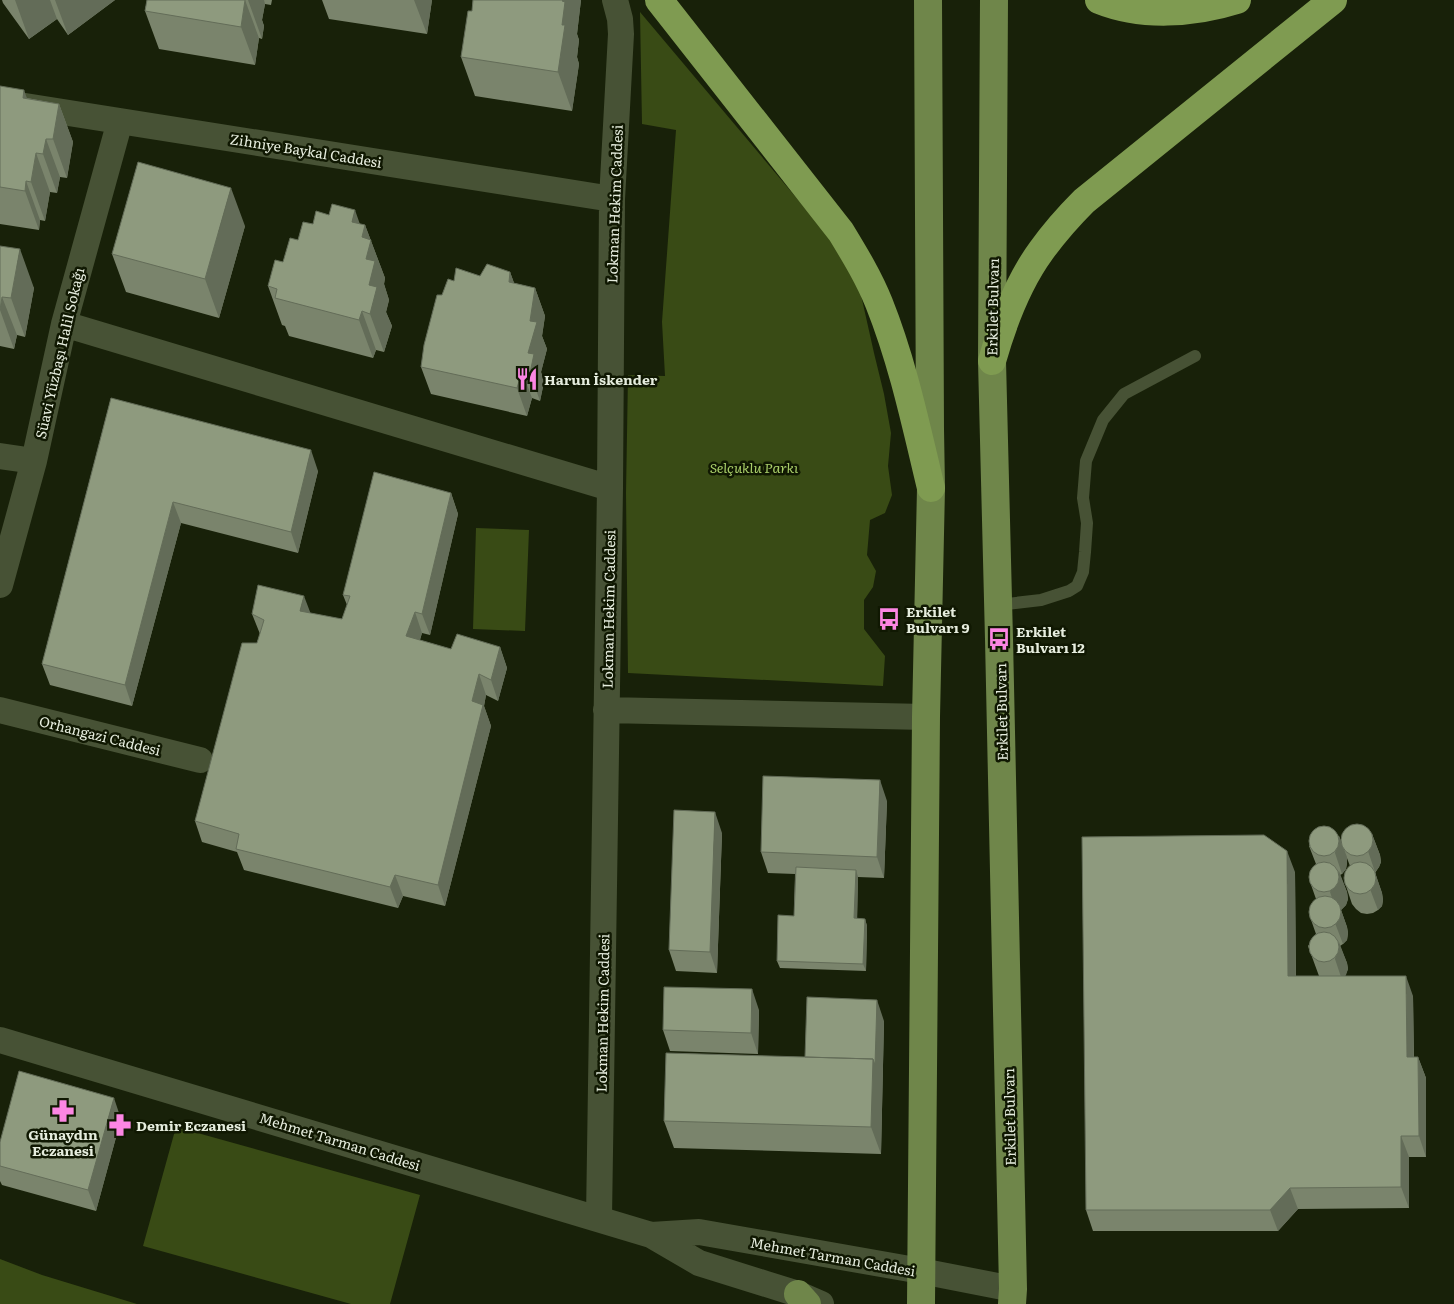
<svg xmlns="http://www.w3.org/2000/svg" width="1454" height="1304" font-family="Literata,serif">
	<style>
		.green { fill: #394b15 }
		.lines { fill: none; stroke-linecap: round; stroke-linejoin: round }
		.lane { stroke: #475235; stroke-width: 12 }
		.street { stroke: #475235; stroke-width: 26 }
		.primary { stroke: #6f864a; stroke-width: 28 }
		.highway { stroke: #7f9b51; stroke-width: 28 }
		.wall { fill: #7a846c }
		.shaded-wall { fill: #636c58 }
		.building { fill: #8e9a7e; stroke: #636c58 }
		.labels { text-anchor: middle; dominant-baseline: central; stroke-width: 5; stroke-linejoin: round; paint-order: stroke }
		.street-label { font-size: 14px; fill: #e6edde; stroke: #101802 }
		.poi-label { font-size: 14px; font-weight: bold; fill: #e6edde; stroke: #101802; text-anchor: start }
		.park-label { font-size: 14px; font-style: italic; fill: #a9ce69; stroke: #101802 }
	</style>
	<rect width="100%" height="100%" fill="#182109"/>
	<!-- green -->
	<path class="green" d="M 640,12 L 837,246 L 859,286 L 874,353 L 884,394 L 891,433 L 888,466 L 892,495 L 885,513 L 870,520 L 867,555 L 876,571 L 873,587 L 864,600 L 864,629 L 885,656 L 883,686 L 628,673 L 626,493 L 628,375 L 665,376 L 662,322 L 676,130 L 642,124 Z
		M 476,528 L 529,530 L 525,631 L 473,629 Z
		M 176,1127 L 420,1195 L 390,1304 L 351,1304 L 143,1246 Z
		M 0,1259 L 42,1275 L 137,1304 L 0,1304 Z"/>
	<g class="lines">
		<!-- lane -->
		<path class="lane" d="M 998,605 L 1041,600 L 1069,591 L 1077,586 L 1083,572 L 1085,552 L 1087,523 L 1083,498 L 1086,461 L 1103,420 L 1124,394 L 1195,356"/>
		<!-- street -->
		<path class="street" d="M 0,102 L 612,199
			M 64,324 L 610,488
			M 0,456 L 34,461
			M 0,585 L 34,461 L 64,324 L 120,121
			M 0,710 L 200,760
			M 606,710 L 926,717
			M 0,1040 L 651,1235 L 699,1263 L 798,1294 L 821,1304
			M 599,1218 L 610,488 L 612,199 L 621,34 L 620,19 L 615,0
			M 651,1235 L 699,1232 L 921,1271 L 1013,1289"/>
		<!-- primary -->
		<path class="primary" d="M 994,0 L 992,361 L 999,639 L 1013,1289 L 1012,1304
			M 798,1294 L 807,1304
			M 921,1304 L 926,717 L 931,488 L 930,429 L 928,0"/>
		<!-- highway -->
		<path class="highway" d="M 659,0 L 841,232 C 855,255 869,278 879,303 C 903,363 916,426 931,488
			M 1099,0 C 1141,17 1193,14 1237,0
			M 992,361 C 1003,322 1017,284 1041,251 C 1054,233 1068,217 1084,201 L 1333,0"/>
	</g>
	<!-- wall -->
	<path class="wall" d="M 2,0 L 115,0 L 68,35 L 57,19 L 29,39 L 3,3 Z
		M 147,0 L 272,0 L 271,5 L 265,4 L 262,20 L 264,26 L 262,39 L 259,38 L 255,65 L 159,49 L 145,11 Z
		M 322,0 L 432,0 L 427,34 L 329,19 Z
		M 473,0 L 581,0 L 577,34 L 579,40 L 577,57 L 579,64 L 572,111 L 475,96 L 461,57 L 472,11 Z
		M 0,86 L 27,98 L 59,104 L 73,142 L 67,178 L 60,177 L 57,193 L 50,192 L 45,221 L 40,220 L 39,230 L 0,224 Z
		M 313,224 L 360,224 L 365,225 L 385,278 L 384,284 L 389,300 L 386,312 L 392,326 L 384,352 L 376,350 L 373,358 L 289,336 L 285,326 L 282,325 L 268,286 L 283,262 L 298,240 Z
		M 245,226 L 219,318 L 126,292 L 112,254 Z
		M 0,246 L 34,288 L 25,337 L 17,335 L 14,349 L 0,346 Z
		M 510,272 L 514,283 L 535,288 L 545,316 L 542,336 L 547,349 L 541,372 L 544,382 L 540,401 L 532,398 L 527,416 L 431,394 L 421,367 L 442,295 L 480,276 Z
		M 111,398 L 318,471 L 298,553 L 181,523 L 132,706 L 50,685 L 42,664 Z
		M 451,493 L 458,514 L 430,635 L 422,633 L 420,640 L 451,649 L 500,647 L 507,668 L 498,701 L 486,695 L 484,706 L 491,726 L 445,906 L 403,896 L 398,908 L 244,870 L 237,852 L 202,842 L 195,821 L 260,634 L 252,614 L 310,613 L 342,619 L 347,605 L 343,595 Z
		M 887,801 L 884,878 L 858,877 L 857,918 L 865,919 L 867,926 L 866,971 L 780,968 L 777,961 L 794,916 L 795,874 L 768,873 L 761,852 Z
		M 722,833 L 717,973 L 676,971 L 669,950 Z
		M 1372,834 L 1380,855 L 1381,862 L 1379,867 L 1375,873 L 1382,893 L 1383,900 L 1382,906 L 1378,910 L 1373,913 L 1367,914 L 1361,913 L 1356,909 L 1352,904 L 1345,883 L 1350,866 L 1342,845 Z
		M 1339,836 L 1347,857 L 1347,863 L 1346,869 L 1342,874 L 1340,875 L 1347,892 L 1348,899 L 1346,905 L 1341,910 L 1347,927 L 1348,933 L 1347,940 L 1343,944 L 1340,946 L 1347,963 L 1348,969 L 1345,976 L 1413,996 L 1414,1057 L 1418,1057 L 1426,1078 L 1426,1157 L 1409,1157 L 1409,1208 L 1298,1209 L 1278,1231 L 1093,1231 L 1086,1210 L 1295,872 L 1296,976 L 1319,976 L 1308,946 L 1316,934 L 1310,917 L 1316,899 L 1310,882 L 1316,864 L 1309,846 Z
		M 759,1010 L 758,1054 L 670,1051 L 663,1030 Z
		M 884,1021 L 881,1154 L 674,1148 L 664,1121 Z
		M 121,1119 L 96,1211 L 2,1185 L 0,1181 L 0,1142 Z"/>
	<!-- shaded-wall -->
	<path class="shaded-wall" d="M 15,0 L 50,0 L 57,19 L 29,39 Z
		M 55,0 L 115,0 L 68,35 Z
		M 245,0 L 259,38 L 255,65 L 241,27 Z
		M 248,0 L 264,0 L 265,4 L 262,20 L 264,26 L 262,39 Z
		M 414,0 L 432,0 L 427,34 Z
		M 563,0 L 581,0 L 577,34 L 579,40 L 577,57 L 579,64 L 572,111 L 558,72 L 562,25 Z
		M 24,90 L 38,129 L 23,98 Z
		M 59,104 L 73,142 L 67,178 L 53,139 Z
		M 46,139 L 60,177 L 57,193 L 43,154 Z
		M 36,153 L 50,192 L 45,221 L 31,182 Z
		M 26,181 L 40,220 L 39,230 L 25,191 Z
		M 231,188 L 245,226 L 219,318 L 205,279 Z
		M 355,210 L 363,233 L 365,225 L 385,278 L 384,284 L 389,300 L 386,312 L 392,326 L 384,352 L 370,314 L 369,285 L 352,222 Z
		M 20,249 L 34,288 L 25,337 L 11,298 Z
		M 510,272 L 520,299 L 509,282 Z
		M 535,288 L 545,316 L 542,336 L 547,349 L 541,372 L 544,382 L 540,401 L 530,373 L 528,353 L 530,321 Z
		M 2,297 L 17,335 L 14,349 L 0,310 Z
		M 362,311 L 376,350 L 373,358 L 359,320 Z
		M 522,371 L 532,398 L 527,416 L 517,388 Z
		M 311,450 L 318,471 L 298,553 L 291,532 Z
		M 451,493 L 458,514 L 430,635 L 422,614 Z
		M 173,502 L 181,523 L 132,706 L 125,685 Z
		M 304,596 L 312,617 L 300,611 Z
		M 415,612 L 422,633 L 414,657 L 406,636 Z
		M 500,647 L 507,668 L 498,701 L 491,680 Z
		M 479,674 L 486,695 L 484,706 L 491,726 L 445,906 L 438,885 L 472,701 Z
		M 880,780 L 887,801 L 884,878 L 877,857 Z
		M 715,812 L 722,833 L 717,973 L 710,952 Z
		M 1372,834 L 1380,855 L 1381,862 L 1379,867 L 1375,872 L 1368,851 Z
		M 1339,836 L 1347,857 L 1347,863 L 1346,869 L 1342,874 L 1335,853 Z
		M 1287,851 L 1295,872 L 1296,997 L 1288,976 Z
		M 856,870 L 858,877 L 857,926 L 854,918 Z
		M 1339,871 L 1347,892 L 1348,899 L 1346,905 L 1341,910 L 1347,927 L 1348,933 L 1347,940 L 1343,944 L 1335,923 L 1337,913 L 1330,892 Z
		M 1375,872 L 1382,893 L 1383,900 L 1382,906 L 1378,910 L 1370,889 Z
		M 395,875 L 403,896 L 398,908 L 390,887 Z
		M 865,919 L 867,926 L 866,971 L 863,964 Z
		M 1339,942 L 1347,963 L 1348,969 L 1346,975 L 1342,980 L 1335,959 Z
		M 1406,976 L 1413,996 L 1414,1078 L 1407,1057 Z
		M 752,989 L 759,1010 L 758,1054 L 751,1033 Z
		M 877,1000 L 884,1021 L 881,1154 L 871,1127 L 873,1059 Z
		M 1418,1057 L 1426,1078 L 1426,1157 L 1419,1136 Z
		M 114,1098 L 121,1119 L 96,1211 L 88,1190 Z
		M 1401,1136 L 1409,1157 L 1409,1208 L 1401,1187 Z
		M 1290,1188 L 1298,1209 L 1278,1231 L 1270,1210 Z"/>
	<!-- building -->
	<path class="building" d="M 147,0 L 245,0 L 241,27 L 145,11 Z
		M 473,0 L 563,0 L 562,1 L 565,2 L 562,25 L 565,25 L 558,72 L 461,57 L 468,11 L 472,11 Z
		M 0,86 L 24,90 L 23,98 L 59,104 L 53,139 L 46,139 L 43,154 L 36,153 L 31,182 L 26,181 L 25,191 L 0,187 Z
		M 138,162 L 231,188 L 205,279 L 112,254 Z
		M 332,204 L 355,210 L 352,222 L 365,225 L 362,237 L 371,240 L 366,259 L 375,261 L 369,285 L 377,287 L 370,314 L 362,311 L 359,320 L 275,298 L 277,289 L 268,286 L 275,260 L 283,262 L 290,238 L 298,240 L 303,222 L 313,224 L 316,211 L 329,215 Z
		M 0,246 L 20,249 L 11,298 L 2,297 L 0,310 Z
		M 487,264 L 510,272 L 509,282 L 535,288 L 530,321 L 537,322 L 528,353 L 534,354 L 530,373 L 522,371 L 517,388 L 421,367 L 424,345 L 437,295 L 442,295 L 448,279 L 454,281 L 456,268 L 480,276 Z
		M 111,398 L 311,450 L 291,532 L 173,502 L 125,685 L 42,664 Z
		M 374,472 L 451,493 L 422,614 L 415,612 L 406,636 L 451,649 L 457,634 L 500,647 L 491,680 L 479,674 L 472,701 L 483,705 L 438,885 L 395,875 L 390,887 L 236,849 L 239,834 L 195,821 L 242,643 L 257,643 L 264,620 L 252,614 L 258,585 L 304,596 L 300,611 L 342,619 L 350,596 L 343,595 Z
		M 763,776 L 880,780 L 877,857 L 761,852 Z
		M 674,810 L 715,812 L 710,952 L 669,950 Z
		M1341 840a16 16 0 1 1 32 0a16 16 0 1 1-32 0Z
		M1309 841a15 15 0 1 1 30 0a15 15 0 1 1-30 0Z
		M 1264,835 L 1287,851 L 1288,976 L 1406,976 L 1407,1057 L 1418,1057 L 1419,1136 L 1401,1136 L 1401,1187 L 1290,1188 L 1270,1210 L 1086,1210 L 1082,837 Z
		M1309 877a15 15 0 1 1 30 0a15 15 0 1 1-30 0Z
		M1344 878a16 16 0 1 1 32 0a16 16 0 1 1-32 0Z
		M 796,867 L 856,870 L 854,918 L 865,919 L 863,964 L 777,961 L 778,915 L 794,916 Z
		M1309 912a16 16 0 1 1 32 0a16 16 0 1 1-32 0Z
		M1309 947a15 15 0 1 1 30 0a15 15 0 1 1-30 0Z
		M 664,987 L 752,989 L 751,1033 L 663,1030 Z
		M 807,997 L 877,1000 L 875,1065 L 873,1059 L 805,1057 Z
		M 666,1053 L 873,1059 L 871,1127 L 664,1121 Z
		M 19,1071 L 114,1098 L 88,1190 L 0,1166 L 0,1142 Z"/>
	<!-- icons -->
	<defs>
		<symbol id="restaurant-bare" viewBox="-9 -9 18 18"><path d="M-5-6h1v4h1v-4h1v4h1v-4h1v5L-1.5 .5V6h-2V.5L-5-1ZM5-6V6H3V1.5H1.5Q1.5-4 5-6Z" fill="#fc86e3" stroke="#101802" stroke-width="2.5" paint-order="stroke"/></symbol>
		<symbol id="bus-bare" viewBox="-9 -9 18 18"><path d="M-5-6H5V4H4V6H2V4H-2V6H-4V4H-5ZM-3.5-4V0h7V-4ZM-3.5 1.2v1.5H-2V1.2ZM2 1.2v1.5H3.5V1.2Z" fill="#fc86e3" stroke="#101802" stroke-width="2.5" paint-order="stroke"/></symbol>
		<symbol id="pharmacy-bare" viewBox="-9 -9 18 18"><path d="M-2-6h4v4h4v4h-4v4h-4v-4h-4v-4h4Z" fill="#fc86e3" stroke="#101802" stroke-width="2.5" paint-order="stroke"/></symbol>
	</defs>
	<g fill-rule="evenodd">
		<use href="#restaurant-bare" x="511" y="363" width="32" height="32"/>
		<use href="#bus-bare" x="873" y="603" width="32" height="32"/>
		<use href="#bus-bare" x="983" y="623" width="32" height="32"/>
		<use href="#pharmacy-bare" x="47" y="1095" width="32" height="32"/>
		<use href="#pharmacy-bare" x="104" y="1109" width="32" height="32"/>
	</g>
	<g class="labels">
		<!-- street labels -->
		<g class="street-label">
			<text transform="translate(306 150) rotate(9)">Zihniye Baykal Caddesi</text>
			<text transform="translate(614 204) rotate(-88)">Lokman Hekim Caddesi</text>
			<text transform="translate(992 307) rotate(-89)">Erkilet Bulvarı</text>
			<text transform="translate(59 353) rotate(-77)">Süavi Yüzbaşı Halil Sokağı</text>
			<text transform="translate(608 609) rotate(-89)">Lokman Hekim Caddesi</text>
			<text transform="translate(1001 712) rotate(-91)">Erkilet Bulvarı</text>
			<text transform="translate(100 735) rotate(14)">Orhangazi Caddesi</text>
			<text transform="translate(602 1013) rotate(-89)">Lokman Hekim Caddesi</text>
			<text transform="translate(1009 1117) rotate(-91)">Erkilet Bulvarı</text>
			<text transform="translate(340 1141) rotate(17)">Mehmet Tarman Caddesi</text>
			<text transform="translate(833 1256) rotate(10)">Mehmet Tarman Caddesi</text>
		</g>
		<!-- poi labels -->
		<g class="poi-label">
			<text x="544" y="379">Harun İskender</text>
			<text x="906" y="611">Erkilet<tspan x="906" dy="16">Bulvarı 9</tspan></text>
			<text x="1016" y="631">Erkilet<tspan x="1016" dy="16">Bulvarı 12</tspan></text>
			<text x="136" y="1125">Demir Eczanesi</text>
			<text x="63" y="1134" text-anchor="middle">Günaydın<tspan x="63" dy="16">Eczanesi</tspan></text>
		</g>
		<!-- park labels -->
		<g class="park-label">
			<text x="754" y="467">Selçuklu Parkı</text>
		</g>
	</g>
</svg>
